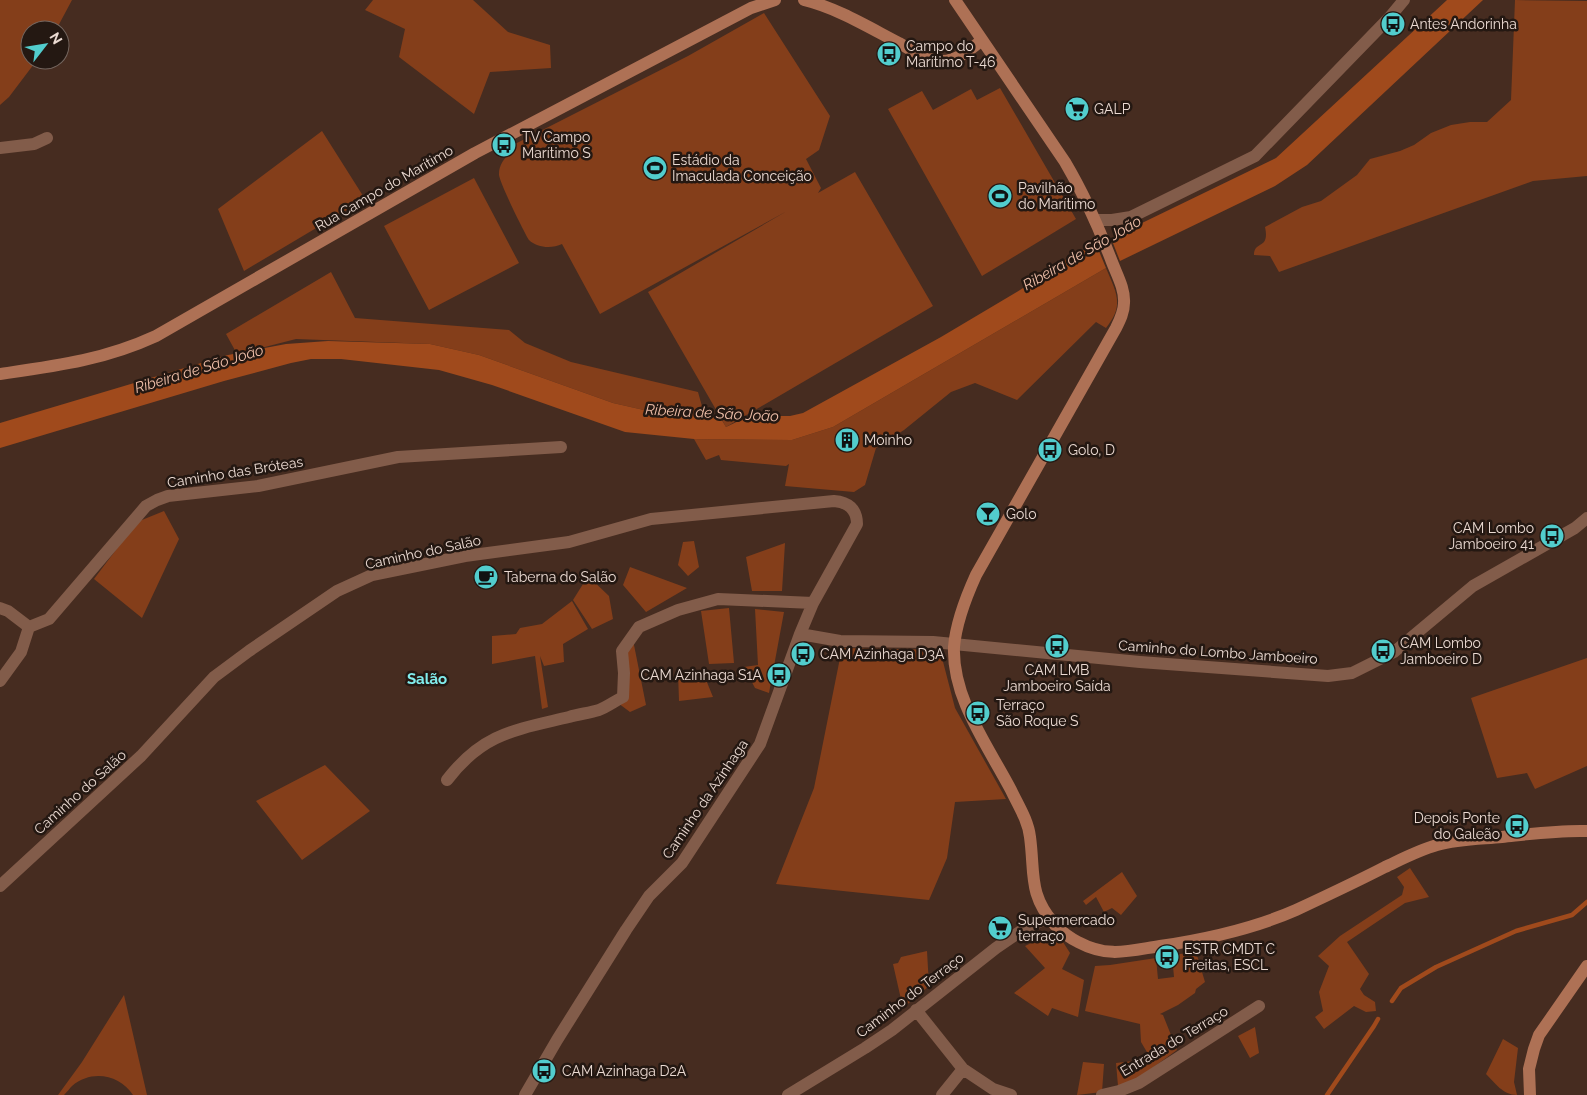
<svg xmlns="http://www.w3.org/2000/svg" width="1587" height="1095" font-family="Raleway,sans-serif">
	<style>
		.green { fill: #843e1a }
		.water { fill: #a04a1c }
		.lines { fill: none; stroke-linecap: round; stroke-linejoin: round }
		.stream { stroke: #a04a1c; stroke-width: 4.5 }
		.street { stroke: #825c4a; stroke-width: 12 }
		.secondary { stroke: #ae7155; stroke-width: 12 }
		.labels { text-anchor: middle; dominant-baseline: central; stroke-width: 5; stroke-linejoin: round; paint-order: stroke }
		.poi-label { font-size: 14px; fill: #ebdad2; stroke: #241812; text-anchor: start }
		.street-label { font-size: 14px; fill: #ebdad2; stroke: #241812 }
		.water-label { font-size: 15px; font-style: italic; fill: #efbfa9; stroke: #241812 }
		.neighbourhood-label { font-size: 15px; font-weight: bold; fill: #81eded; stroke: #241812 }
	</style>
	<rect width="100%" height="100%" fill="#462c20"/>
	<!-- green -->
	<path class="green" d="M 0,0 L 72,0 L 56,30 L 30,30 L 30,60 L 37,60 L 9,97 L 0,105 Z
		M 373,0 L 473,0 L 508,32 L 550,45 L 551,68 L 490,72 L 474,114 L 399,57 L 405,29 L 365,10 Z
		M 1515,0 L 1587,1 L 1587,176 L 1533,181 L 1279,272 L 1270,256 L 1254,255 C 1254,240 1270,250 1265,227 L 1302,207 L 1321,201 L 1357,175 L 1370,159 L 1400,151 L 1414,145 L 1431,133 L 1451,125 L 1470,122 L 1487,122 L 1511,100 Z
		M 764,13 L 830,116 L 819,150 L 806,159 L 821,188 L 818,193 L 855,172 L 933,306 L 726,427 L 648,292 L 787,211 L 600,314 L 562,244 C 552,249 537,248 529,240 C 525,234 498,180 499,174 C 499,163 507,155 515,149 L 513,145 L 688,56 Z
		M 1000,88 L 1076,219 L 982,276 L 888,109 L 922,91 L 933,110 L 971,89 L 977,100 Z
		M 322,131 L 365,199 L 244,271 L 218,209 Z
		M 474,178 L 519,263 L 429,310 L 384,226 Z
		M 1106,268 C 1116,292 1125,305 1106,328 L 1096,322 L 1017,400 L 975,383 L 951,392 L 904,430 L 876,448 L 865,485 L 854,492 L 785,486 L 789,464 L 786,466 L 721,460 L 719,455 L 706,460 L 694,439 L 792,440 L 833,427 Z
		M 331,272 L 355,318 L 509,330 L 525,343 L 571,362 L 698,392 L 705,417 L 657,413 L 613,403 L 479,355 L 430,344 L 296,339 L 237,354 L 226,334 Z
		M 164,511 L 179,539 L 142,618 L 94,579 L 137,522 Z
		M 694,541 L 699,567 L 688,576 L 678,565 L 683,542 Z
		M 785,543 L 782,591 L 752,591 L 746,557 Z
		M 630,567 L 687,588 L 646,612 L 623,585 Z
		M 588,576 L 609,596 L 613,619 L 592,629 L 573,600 Z
		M 572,601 L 588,629 L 563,644 L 564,662 L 544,666 L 540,656 L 548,707 L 542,709 L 535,656 L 492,664 L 492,636 L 516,634 L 520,628 L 542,624 Z
		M 729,608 L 734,663 L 709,664 L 701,611 Z
		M 755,609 L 784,612 L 769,693 L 755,688 L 744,667 L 758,665 Z
		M 633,640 L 646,705 L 630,712 L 618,703 L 626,655 Z
		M 842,648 L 940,650 L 955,708 L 1006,799 L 955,802 L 947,858 L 929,900 L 776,884 L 814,788 Z
		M 1587,658 L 1587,766 L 1535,789 L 1527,773 L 1497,778 L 1471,698 Z
		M 702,670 L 713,697 L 679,701 L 678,672 Z
		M 325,765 L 370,811 L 302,860 L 256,801 Z
		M 1410,868 L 1429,897 L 1405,903 L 1347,942 L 1369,974 L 1360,989 L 1364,995 L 1375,1002 L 1376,1011 L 1366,1012 L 1354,1006 L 1324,1029 L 1315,1017 L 1323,1011 L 1319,992 L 1329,966 L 1318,956 L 1340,936 L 1402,895 L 1404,887 L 1397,877 Z
		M 1122,872 L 1137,896 L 1121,915 L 1112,908 L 1104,912 L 1096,897 L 1086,905 L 1083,901 Z
		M 1056,931 L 1070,953 L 1062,969 L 1084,980 L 1078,1017 L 1052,1008 L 1048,1016 L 1014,993 L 1045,968 L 1025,946 Z
		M 927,951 L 929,986 L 903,1008 L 893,964 L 898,963 L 901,957 Z
		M 1196,952 L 1205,982 L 1196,989 L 1195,993 L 1178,1005 L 1160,1014 L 1163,1015 L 1177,1050 L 1140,1077 L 1118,1086 L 1116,1063 L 1151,1059 L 1141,1042 L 1140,1024 L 1085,1011 L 1095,966 L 1110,965 L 1156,958 L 1158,979 L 1174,977 L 1172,955 Z
		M 124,995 L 147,1095 L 133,1095 C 120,1075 92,1069 72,1086 C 70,1088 67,1092 64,1095 L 58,1095 L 82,1062 Z
		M 1255,1027 L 1259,1053 L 1250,1058 L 1238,1036 Z
		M 1503,1039 L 1518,1048 L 1514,1082 L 1517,1095 C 1503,1095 1495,1083 1486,1074 Z
		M 1083,1062 L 1104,1064 L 1102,1092 L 1077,1095 Z"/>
	<!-- water -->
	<path class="water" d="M 1447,0 L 1483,0 L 1307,165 L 1275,186 L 1120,261 L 1111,238 L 1276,158 Z
		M 1096,244 L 1106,268 L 833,427 L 792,440 L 694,439 L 625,432 L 492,385 L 439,370 L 341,359 L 311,359 L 291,363 L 224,381 L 0,448 L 0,423 L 228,355 L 286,344 L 328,341 L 430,344 L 479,355 L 613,403 L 657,413 L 705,417 L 720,417 L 726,427 L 749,416 L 790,416 L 803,413 L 941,337 L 1020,290 L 1071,256 Z"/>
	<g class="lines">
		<!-- stream -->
		<path class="stream" d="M 1392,1001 L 1401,988 L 1436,967 L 1516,931 L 1572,915 L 1587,902
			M 1327,1095 L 1374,1026 L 1378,1019"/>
		<!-- street -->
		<path class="street" d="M 0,148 L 34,144 L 47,138
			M 1095,220 L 1112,220 L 1131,217 L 1255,156 L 1389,18 L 1404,0
			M 0,608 L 8,611 L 29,627
			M 800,634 L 840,641 L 933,642 L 1140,662 L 1328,676 L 1352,673 L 1394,652 L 1473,586 L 1575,528 L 1587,518
			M 0,681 L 21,652 L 29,627 L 49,619 L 146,506 L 157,500 L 168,496 L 258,486 L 398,457 L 561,447
			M 447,780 C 483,733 515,730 569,717 C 579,714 589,713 599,710 C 607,707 615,701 623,697 L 624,673 L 622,651 L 639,627 L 678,610 L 718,599 L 813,603
			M 0,886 L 141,756 L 214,677 L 249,651 L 337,591 L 372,575 L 465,556 L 569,542 L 651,519 L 834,501 C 848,502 857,509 857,524 L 813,603 L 800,634 L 760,744 L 682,863 L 649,896 L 626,930 L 557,1040 L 525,1095
			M 916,1010 L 963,1069 L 993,1089 L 1011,1095
			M 788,1095 L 865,1048 L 892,1030 L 996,948 L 1021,931 L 1049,917
			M 942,1095 L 963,1069
			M 1102,1095 L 1119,1091 L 1139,1083 L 1259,1006"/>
		<!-- secondary -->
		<path class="secondary" d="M 804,0 C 837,8 868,27 899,43 C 911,50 927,61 942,61 C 957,61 971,49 982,40
			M 955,0 L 1065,162 C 1084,194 1099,228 1112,262 C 1117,275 1125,289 1124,303 C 1124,312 1120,320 1116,328 L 976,575 C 966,597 956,623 954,647 C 952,698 988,746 1011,790 C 1018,805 1028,820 1030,837 C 1035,874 1028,894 1055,925 C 1062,932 1070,938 1078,942 C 1108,958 1128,951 1160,946 C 1207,939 1253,929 1296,910 C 1326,896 1356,882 1385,867 C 1402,859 1419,850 1437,845 C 1458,839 1481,839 1502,837 C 1530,834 1559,830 1587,831
			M 0,374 C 56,366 104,360 156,336 L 475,153 L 751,8 L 775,0
			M 1530,1095 L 1529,1069 L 1534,1049 L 1539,1035 L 1587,966"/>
	</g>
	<!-- icons -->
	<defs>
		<symbol id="bus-disc" viewBox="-11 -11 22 22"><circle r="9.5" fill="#52cdcd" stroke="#241812"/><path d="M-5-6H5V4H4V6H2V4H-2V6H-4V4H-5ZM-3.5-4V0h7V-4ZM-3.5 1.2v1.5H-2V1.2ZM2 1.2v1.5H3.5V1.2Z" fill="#111"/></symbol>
		<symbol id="supermarket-disc" viewBox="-11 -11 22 22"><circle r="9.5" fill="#52cdcd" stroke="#241812"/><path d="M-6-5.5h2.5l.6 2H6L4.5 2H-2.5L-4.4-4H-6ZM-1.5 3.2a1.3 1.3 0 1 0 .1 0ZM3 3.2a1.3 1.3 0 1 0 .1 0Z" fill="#111"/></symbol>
		<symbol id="stadium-disc" viewBox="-11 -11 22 22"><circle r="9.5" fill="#52cdcd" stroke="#241812"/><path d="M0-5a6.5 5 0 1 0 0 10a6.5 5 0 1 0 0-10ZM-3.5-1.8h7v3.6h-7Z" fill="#111"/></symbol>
		<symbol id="building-disc" viewBox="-11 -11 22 22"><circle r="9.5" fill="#52cdcd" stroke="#241812"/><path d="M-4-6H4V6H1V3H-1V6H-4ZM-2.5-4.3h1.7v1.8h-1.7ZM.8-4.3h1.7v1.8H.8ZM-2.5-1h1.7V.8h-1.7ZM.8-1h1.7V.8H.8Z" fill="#111"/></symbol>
		<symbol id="bar-disc" viewBox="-11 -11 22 22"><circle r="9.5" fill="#52cdcd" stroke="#241812"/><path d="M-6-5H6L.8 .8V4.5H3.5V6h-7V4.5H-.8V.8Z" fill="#111"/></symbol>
		<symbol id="cafe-disc" viewBox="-11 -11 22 22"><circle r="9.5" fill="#52cdcd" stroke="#241812"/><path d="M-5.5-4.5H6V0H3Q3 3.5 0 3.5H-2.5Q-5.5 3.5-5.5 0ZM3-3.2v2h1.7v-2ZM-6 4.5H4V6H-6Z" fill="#111"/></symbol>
	</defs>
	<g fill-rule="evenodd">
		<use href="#bus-disc" x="1379" y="10" width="28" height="28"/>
		<use href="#bus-disc" x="875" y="40" width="28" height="28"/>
		<use href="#supermarket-disc" x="1063" y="95" width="28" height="28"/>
		<use href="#bus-disc" x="490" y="131" width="28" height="28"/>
		<use href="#stadium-disc" x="641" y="154" width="28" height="28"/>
		<use href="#stadium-disc" x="986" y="182" width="28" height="28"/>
		<use href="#building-disc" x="833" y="426" width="28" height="28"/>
		<use href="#bus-disc" x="1036" y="436" width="28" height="28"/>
		<use href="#bar-disc" x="974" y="500" width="28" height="28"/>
		<use href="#bus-disc" x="1538" y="522" width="28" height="28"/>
		<use href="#cafe-disc" x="472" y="563" width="28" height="28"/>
		<use href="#bus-disc" x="1043" y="632" width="28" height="28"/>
		<use href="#bus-disc" x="1369" y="637" width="28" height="28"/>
		<use href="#bus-disc" x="789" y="640" width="28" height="28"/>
		<use href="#bus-disc" x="765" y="661" width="28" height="28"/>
		<use href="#bus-disc" x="964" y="699" width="28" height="28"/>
		<use href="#bus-disc" x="1503" y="812" width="28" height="28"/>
		<use href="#supermarket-disc" x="986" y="914" width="28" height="28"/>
		<use href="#bus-disc" x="1153" y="943" width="28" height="28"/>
		<use href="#bus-disc" x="530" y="1057" width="28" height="28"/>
	</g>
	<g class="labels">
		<!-- poi labels -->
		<g class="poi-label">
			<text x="1410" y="24">Antes Andorinha</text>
			<text x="906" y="46">Campo do<tspan x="906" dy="16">Marítimo T-46</tspan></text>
			<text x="1094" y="109">GALP</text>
			<text x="522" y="137">TV Campo<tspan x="522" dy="16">Marítimo S</tspan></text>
			<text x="672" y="160">Estádio da<tspan x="672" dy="16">Imaculada Conceição</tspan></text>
			<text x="1018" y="188">Pavilhão<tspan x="1018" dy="16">do Marítimo</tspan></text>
			<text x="864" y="440">Moinho</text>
			<text x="1068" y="450">Golo, D</text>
			<text x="1006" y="514">Golo</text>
			<text x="1534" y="528" text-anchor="end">CAM Lombo<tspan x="1534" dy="16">Jamboeiro 41</tspan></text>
			<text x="504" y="577">Taberna do Salão</text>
			<text x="1400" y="643">CAM Lombo<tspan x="1400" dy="16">Jamboeiro D</tspan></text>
			<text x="820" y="654">CAM Azinhaga D3A</text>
			<text x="1057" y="670" text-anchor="middle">CAM LMB<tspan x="1057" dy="16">Jamboeiro Saída</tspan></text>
			<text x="762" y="675" text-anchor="end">CAM Azinhaga S1A</text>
			<text x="996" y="705">Terraço<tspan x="996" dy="16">São Roque S</tspan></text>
			<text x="1500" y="818" text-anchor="end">Depois Ponte<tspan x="1500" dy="16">do Galeão</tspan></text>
			<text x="1018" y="920">Supermercado<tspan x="1018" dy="16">terraço</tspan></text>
			<text x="1184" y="949">ESTR CMDT C<tspan x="1184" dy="16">Freitas, ESCL</tspan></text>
			<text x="562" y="1071">CAM Azinhaga D2A</text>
		</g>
		<!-- street labels -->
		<g class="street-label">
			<text transform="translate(384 188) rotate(-30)">Rua Campo do Marítimo</text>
			<text transform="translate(235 472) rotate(-9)">Caminho das Bróteas</text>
			<text transform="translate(423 552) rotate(-12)">Caminho do Salão</text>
			<text transform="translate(1218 652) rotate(4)">Caminho do Lombo Jamboeiro</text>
			<text transform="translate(80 792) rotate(-42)">Caminho do Salão</text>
			<text transform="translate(705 799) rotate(-56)">Caminho da Azinhaga</text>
			<text transform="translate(910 995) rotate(-37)">Caminho do Terraço</text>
			<text transform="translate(1174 1041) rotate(-31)">Entrada do Terraço</text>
		</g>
		<!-- water labels -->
		<g class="water-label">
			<text transform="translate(1082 253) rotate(-30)">Ribeira de São João</text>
			<text transform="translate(199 369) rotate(-17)">Ribeira de São João</text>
			<text transform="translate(712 413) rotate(3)">Ribeira de São João</text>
		</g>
		<!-- neighbourhood labels -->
		<g class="neighbourhood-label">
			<text x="427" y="679">Salão</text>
		</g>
	</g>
	<!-- north arrow -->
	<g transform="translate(45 45) rotate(59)"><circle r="24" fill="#241812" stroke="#74665f"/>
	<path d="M0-4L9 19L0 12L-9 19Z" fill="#52cdcd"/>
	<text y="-8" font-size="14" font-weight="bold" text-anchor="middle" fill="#ebdad2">N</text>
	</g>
</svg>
